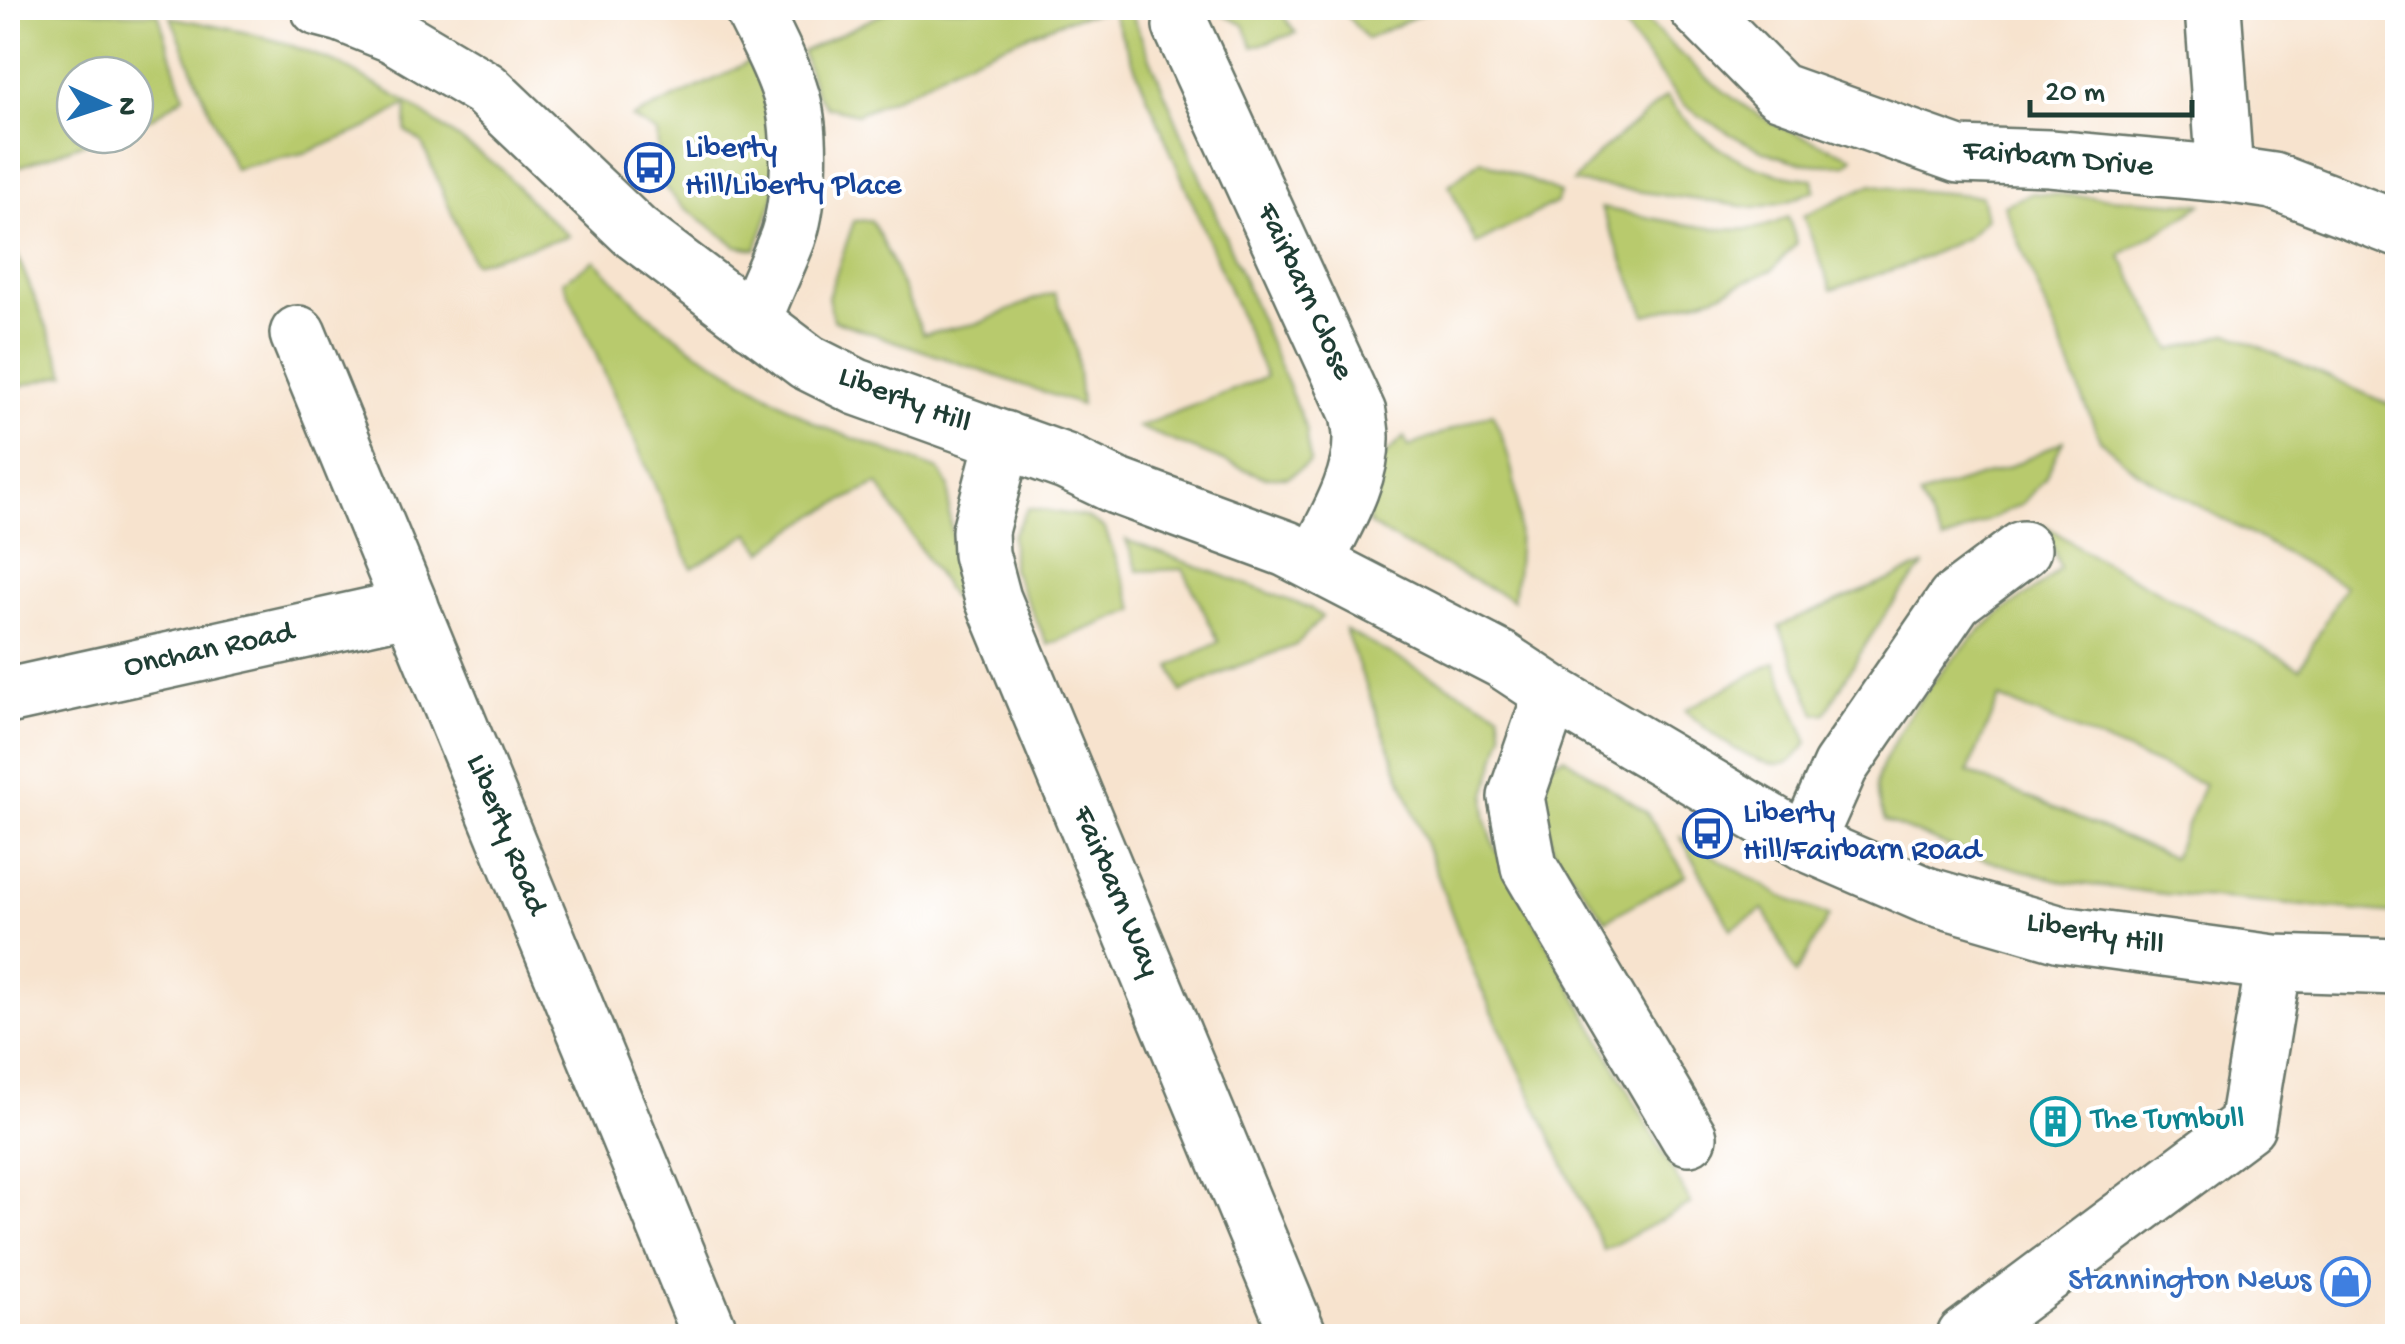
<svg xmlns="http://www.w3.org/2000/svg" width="2405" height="1344" font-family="'Gochi Hand',sans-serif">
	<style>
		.green { fill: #b8ca6d; stroke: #6c8450; stroke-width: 2.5; fill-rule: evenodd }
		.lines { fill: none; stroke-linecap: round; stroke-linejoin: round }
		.minor-casing { stroke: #6b776a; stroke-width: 60 }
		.minor { stroke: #fff; stroke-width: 55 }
		.labels { text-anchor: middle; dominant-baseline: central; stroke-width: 8; stroke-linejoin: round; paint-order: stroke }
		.transit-label { font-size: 32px; fill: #164399; stroke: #fff; text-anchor: start }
		.street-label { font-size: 32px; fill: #1f3d34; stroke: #fff }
		.culture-label { font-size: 32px; fill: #0d838f; stroke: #fff; text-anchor: start }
		.shop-label { font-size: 32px; fill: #366cbe; stroke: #fff; text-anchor: end }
	</style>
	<rect width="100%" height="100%" fill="#fff"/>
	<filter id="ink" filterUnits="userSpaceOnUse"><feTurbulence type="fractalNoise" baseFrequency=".01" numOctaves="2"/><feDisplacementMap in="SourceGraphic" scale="20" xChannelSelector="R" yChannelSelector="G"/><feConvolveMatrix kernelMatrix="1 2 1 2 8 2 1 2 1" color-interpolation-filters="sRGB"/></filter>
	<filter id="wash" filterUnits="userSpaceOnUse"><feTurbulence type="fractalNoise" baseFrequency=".0048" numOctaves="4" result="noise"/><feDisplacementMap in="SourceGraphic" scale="40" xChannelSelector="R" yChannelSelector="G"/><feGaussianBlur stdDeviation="2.25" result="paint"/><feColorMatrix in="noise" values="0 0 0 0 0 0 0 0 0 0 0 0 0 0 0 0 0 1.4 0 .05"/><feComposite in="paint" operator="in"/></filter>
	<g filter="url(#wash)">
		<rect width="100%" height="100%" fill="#f7e3ce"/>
		<!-- green -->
		<path class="green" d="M 8,8 L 72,8 L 125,13 L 158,13 L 184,96 L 155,116 L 135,124 L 135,75 L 75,75 L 75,135 L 106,135 L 8,171 Z
			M 895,8 L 1129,8 L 1307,431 C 1304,441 1310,451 1310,462 L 1288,477 L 1264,477 L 1138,427 L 1266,377 L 1111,10 L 1065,20 L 955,65 L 912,90 L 857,114 L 827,107 L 816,94 L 802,52 Z
			M 1209,8 L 1278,8 L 1296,33 L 1253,47 L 1244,25 Z
			M 1340,8 L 1434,8 L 1367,39 Z
			M 1611,8 L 1635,8 C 1669,45 1721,95 1766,119 C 1794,134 1824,145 1853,157 L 1847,164 C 1797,170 1755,150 1714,124 C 1704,118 1690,111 1682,102 C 1656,73 1634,39 1611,8 Z
			M 171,17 L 244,32 L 285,43 L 341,65 L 408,103 L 501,169 L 534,205 L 569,236 L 473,263 L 422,143 L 406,131 L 407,104 L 367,128 L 308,152 L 234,169 Z
			M 753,59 L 790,152 L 756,249 L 737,246 L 681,205 L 660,182 L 657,133 L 632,118 L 722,76 Z
			M 1666,97 C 1702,145 1753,175 1813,179 L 1815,190 L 1789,201 L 1755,208 L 1573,182 L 1598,154 Z
			M 1481,160 L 1560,193 L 1557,202 L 1476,244 L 1449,185 Z
			M 1872,184 L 1896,189 L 1981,196 L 1986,218 L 1968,237 L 1912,263 L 1832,290 L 1803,216 Z
			M 2032,193 L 2201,204 L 2185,216 L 2120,255 L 2172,350 L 2229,333 L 2397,408 L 2397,914 L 2165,894 L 2066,882 L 1978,858 L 1885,821 C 1880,807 1874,790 1878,776 C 1880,769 1885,761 1888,754 C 1911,704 1951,657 1992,620 C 2014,601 2040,590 2060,568 L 2046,526 L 2091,555 L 2300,668 L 2345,586 L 2137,472 L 2100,440 L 2004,205 ZM 1999,698 L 2204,784 L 2173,858 L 1968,772 Z
			M 1601,208 C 1643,215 1709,233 1750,229 C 1763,228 1776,223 1788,217 L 1797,243 L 1772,270 L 1716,295 L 1646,315 Z
			M 871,220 L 881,238 L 923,334 L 980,323 L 1035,299 L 1055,293 L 1076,349 L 1081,405 L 833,320 L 828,297 L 854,221 Z
			M 8,233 L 66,374 L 8,389 Z
			M 595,260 L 648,315 L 692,348 L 818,425 L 939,470 L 949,487 L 949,514 L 954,546 L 986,650 L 878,484 C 837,503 797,523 763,552 L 750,533 L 692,568 L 563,281 Z
			M 1492,413 C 1522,478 1523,530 1513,600 L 1406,546 L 1369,524 L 1366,505 L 1385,455 L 1404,437 L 1409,447 Z
			M 2063,441 L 2045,478 L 2023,503 L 1943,542 L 1919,496 L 2007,468 Z
			M 1028,508 L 1086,517 L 1105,529 L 1135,610 L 1048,645 L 1012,569 L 1012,536 Z
			M 1126,540 L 1310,608 L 1322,617 L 1296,645 L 1236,667 L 1181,692 L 1171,666 L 1219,642 L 1183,569 L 1138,571 Z
			M 1925,565 C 1884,609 1855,661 1826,713 L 1816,714 L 1779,626 Z
			M 1345,630 L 1499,712 L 1503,734 L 1486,795 L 1485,817 L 1495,848 L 1691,1204 L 1604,1250 L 1475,975 Z
			M 1775,662 L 1808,743 C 1803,748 1797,757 1791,761 C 1762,777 1705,729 1685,710 Z
			M 1564,757 L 1646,812 L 1686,875 L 1606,920 L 1553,850 L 1542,805 L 1548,764 Z
			M 1681,837 L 1783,897 L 1829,916 L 1796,974 L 1764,909 L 1731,929 Z"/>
	</g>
	<g filter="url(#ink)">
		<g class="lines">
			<defs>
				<path id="minor" d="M 319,8 L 342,14 L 394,35 L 485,89 L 635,232 L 807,362 L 857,387 L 1066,462 L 1116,486 L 1287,549 L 1502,660 L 1552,693 L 1806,843 L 1926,895 L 2061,934 L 2274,963 L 2398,967
					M 752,8 C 765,35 781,63 790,92 C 803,128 800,201 788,237 C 777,266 763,293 753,322
					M 1697,8 L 1779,91 L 1959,155 L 2050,158 L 2225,174 L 2273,181 L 2398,229
					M 2213,8 L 2225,174
					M 1181,26 L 1358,413 C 1359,421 1361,429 1361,437 C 1362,481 1333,525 1315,563
					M 298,334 L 711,1336
					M 1004,439 L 980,531 L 981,554 L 993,599 L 1299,1336
					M 1552,693 L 1516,797 L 1529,867 L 1689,1137
					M 8,696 L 411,607
					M 1806,843 L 1840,767 L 1955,600 L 2023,549
					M 1965,1336 L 2247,1125 L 2274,963"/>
			</defs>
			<!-- minor casing -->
			<use href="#minor" class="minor-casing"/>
			<!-- minor -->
			<use href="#minor" class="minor"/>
		</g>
	</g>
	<!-- icons -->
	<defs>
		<symbol id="bus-ring" viewBox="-11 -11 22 22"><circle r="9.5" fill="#fff" stroke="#1a4fb4" stroke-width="1.5"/><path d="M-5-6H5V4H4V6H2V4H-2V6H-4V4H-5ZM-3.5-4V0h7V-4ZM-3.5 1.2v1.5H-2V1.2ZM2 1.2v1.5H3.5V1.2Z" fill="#1a4fb4"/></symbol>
		<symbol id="building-ring" viewBox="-11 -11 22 22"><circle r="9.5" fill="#fff" stroke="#0f9aa8" stroke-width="1.5"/><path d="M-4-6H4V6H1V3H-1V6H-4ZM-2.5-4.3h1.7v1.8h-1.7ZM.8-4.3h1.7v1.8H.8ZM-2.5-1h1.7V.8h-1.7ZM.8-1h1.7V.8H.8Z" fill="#0f9aa8"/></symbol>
		<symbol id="shop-ring" viewBox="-11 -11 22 22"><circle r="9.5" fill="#fff" stroke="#3f7fe0" stroke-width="1.5"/><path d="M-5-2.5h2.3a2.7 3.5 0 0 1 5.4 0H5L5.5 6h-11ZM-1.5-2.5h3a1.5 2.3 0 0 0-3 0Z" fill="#3f7fe0"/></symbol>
	</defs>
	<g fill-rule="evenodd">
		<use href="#bus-ring" x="622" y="140" width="55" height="55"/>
		<use href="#bus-ring" x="1680" y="806" width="55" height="55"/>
		<use href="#building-ring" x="2028" y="1094" width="55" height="55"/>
		<use href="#shop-ring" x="2318" y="1254" width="55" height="55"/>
	</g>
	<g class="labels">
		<!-- transit labels -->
		<g class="transit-label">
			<text x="685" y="150">Liberty<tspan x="685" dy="37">Hill/Liberty Place</tspan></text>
			<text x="1743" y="815">Liberty<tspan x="1743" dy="37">Hill/Fairbarn Road</tspan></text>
		</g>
		<!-- street labels -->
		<g class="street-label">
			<text transform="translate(2058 160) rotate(5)">Fairbarn Drive</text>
			<text transform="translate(1304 292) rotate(65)">Fairbarn Close</text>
			<text transform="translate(904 401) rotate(21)">Liberty Hill</text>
			<text transform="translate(209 651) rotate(-12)">Onchan Road</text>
			<text transform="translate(505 835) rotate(68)">Liberty Road</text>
			<text transform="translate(1115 892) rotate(67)">Fairbarn Way</text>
			<text transform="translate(2095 935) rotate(10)">Liberty Hill</text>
		</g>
		<!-- culture labels -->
		<g class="culture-label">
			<text x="2091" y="1121">The Turnbull</text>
		</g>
		<!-- shop labels -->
		<g class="shop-label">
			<text x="2311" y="1282">Stannington News</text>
		</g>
	</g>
	<!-- margin -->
	<rect width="2405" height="1344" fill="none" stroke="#fff" stroke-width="40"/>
	<!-- north arrow -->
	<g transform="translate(105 105) rotate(93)"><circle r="48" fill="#ffffff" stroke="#a5b1ae" stroke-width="2.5"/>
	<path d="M0-8L18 38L0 25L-18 38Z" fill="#1f6fb2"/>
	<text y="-15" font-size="28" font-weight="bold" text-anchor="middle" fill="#1f3d34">N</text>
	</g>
	<!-- scale -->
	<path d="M2030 100v15h162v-15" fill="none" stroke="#1f3d34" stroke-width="5"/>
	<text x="2045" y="100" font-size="30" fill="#1f3d34" stroke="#ffffff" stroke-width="8" paint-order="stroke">20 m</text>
</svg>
